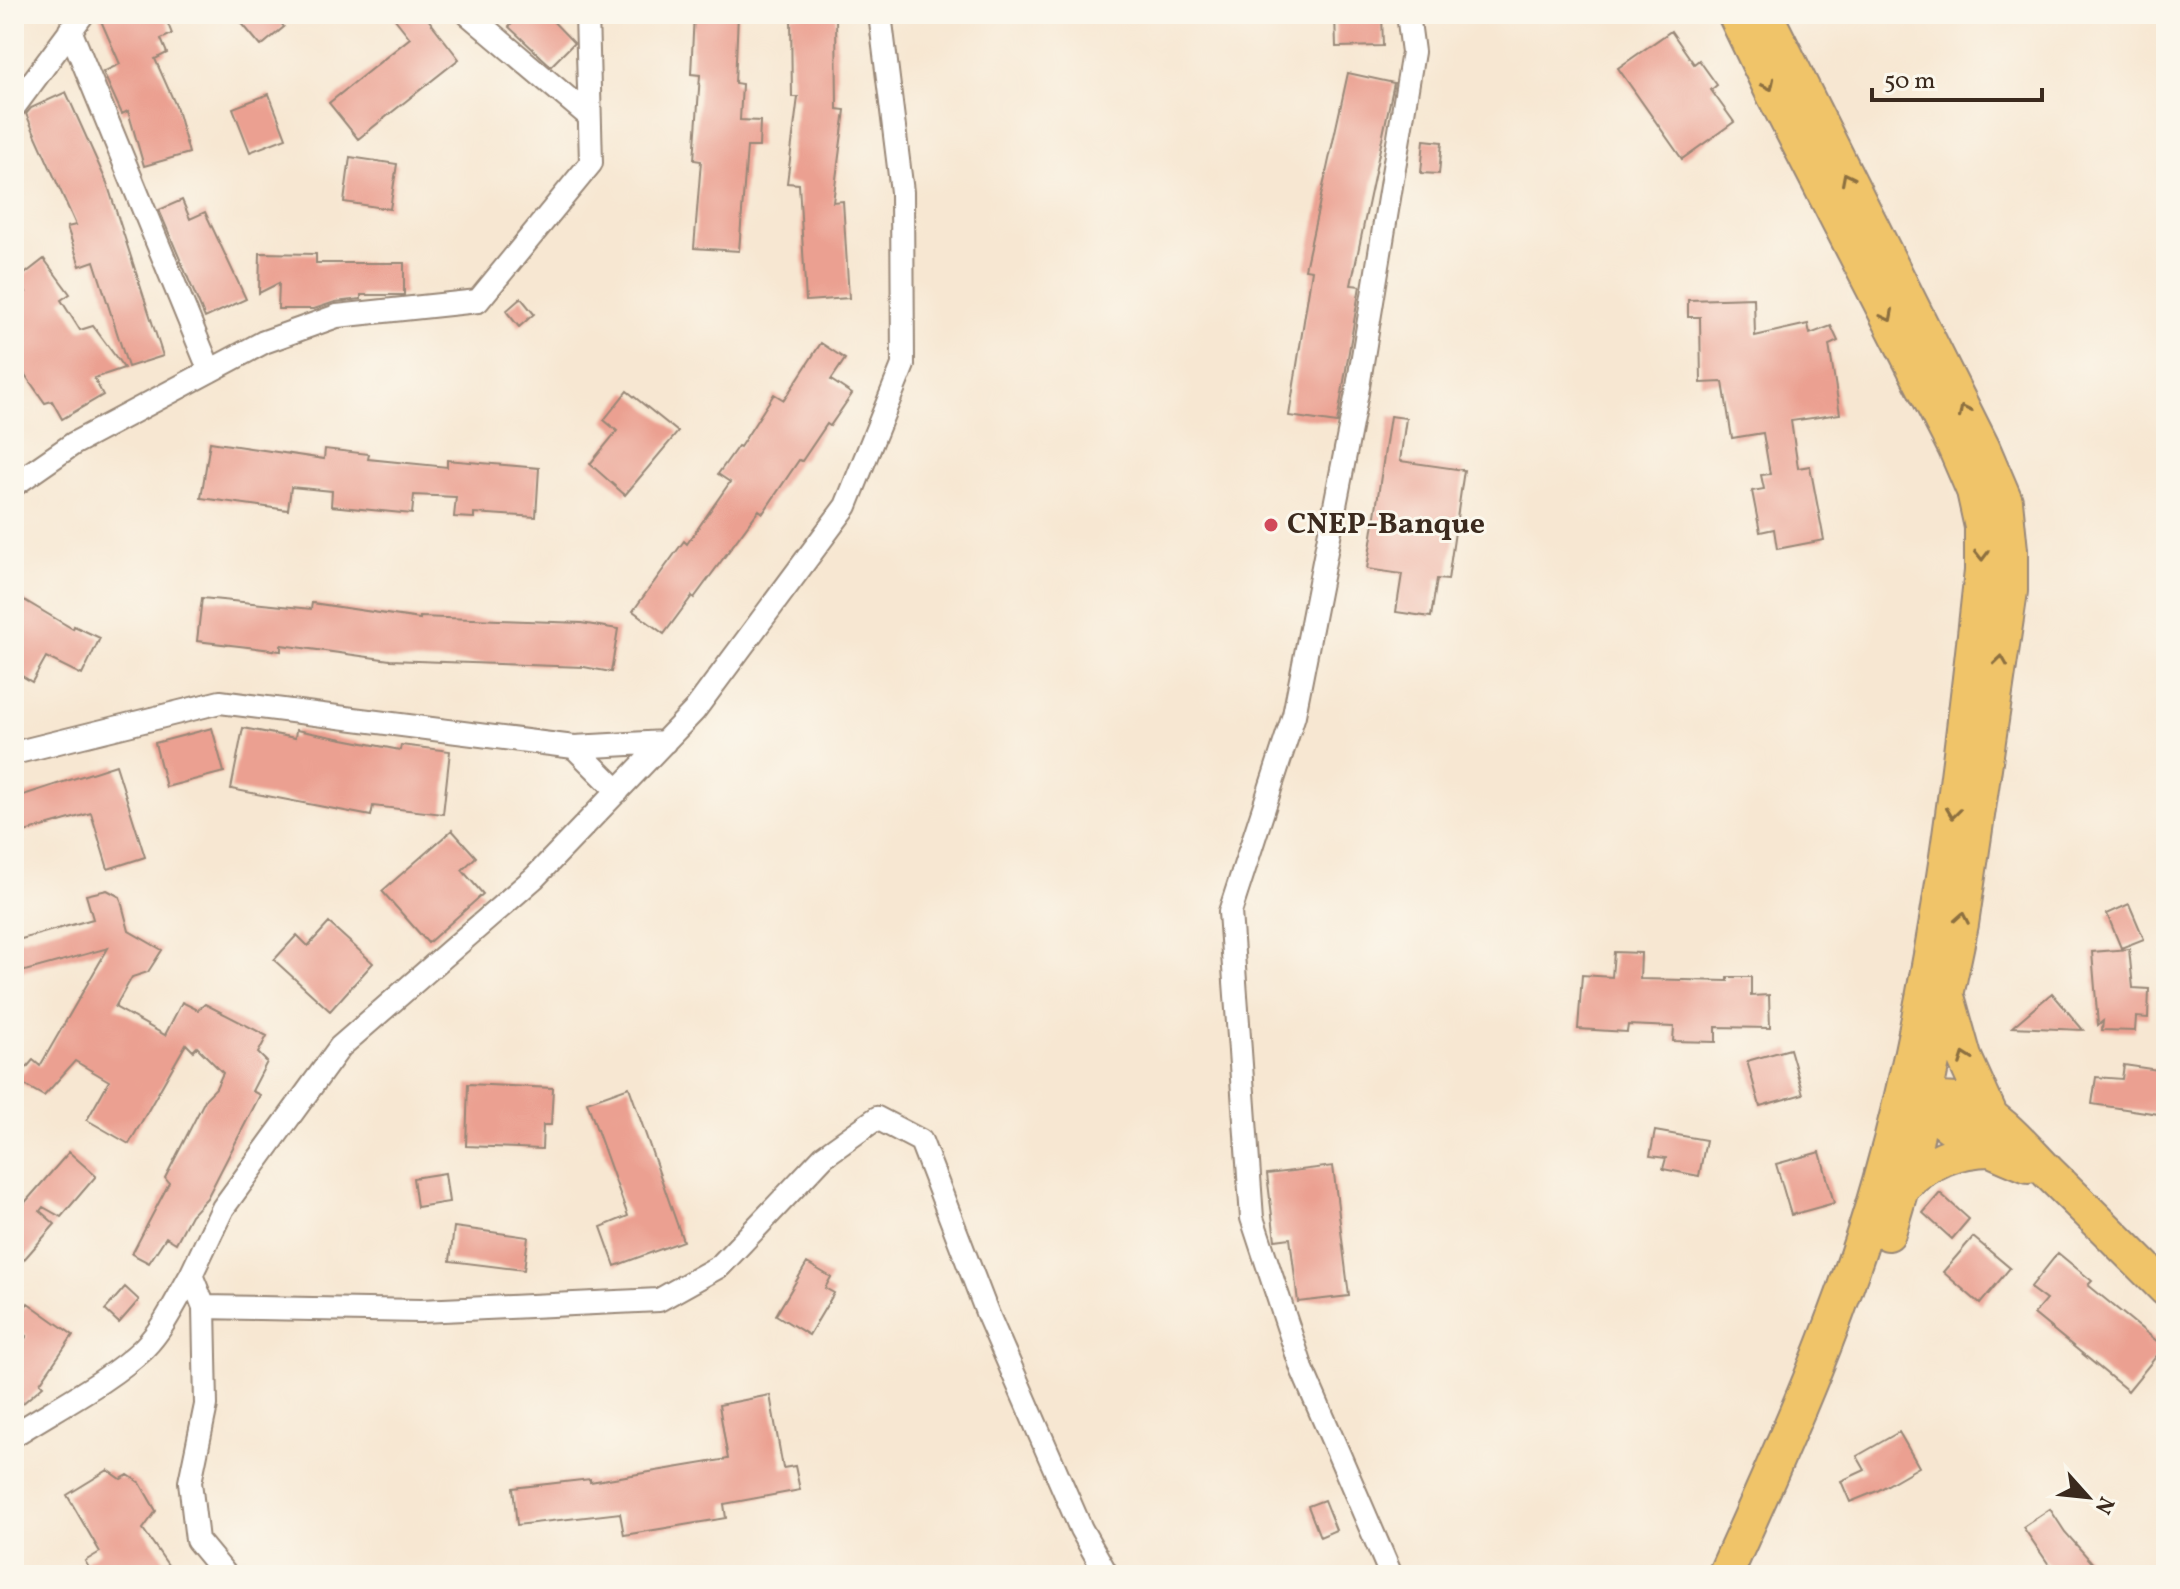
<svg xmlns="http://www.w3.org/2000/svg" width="2180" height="1589" font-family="Vollkorn,serif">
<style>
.building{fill:#eba091}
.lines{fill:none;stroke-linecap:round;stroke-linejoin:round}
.street-casing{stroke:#998878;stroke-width:26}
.primary-casing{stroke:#998878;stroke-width:38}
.street{stroke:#fff;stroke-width:22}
.primary{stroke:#f0c469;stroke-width:34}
.oneway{stroke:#8c6f40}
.poi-dot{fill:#d1495b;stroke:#fbf7ec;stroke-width:3}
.labels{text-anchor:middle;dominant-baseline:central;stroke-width:6;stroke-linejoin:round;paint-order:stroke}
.poi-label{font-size:30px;font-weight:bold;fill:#3b2a1e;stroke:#fbf7ec;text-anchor:start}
</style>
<rect width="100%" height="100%" fill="#fbf7ec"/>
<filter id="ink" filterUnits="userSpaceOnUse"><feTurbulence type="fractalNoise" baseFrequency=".0125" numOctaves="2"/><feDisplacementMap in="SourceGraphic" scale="16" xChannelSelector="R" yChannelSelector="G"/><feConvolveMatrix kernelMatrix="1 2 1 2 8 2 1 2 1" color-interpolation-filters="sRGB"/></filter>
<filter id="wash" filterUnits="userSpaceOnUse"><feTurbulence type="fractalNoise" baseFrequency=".006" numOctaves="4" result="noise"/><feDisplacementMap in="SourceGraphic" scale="32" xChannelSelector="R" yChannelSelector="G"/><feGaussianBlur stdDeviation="1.8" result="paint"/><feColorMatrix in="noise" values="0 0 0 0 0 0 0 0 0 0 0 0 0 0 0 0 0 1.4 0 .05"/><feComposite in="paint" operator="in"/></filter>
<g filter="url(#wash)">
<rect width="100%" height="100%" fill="#f7e7d2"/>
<g id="blocks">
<path class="building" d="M 98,14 L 164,14 L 172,34 L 161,39 L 167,53 L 155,59 L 176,106 L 189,153 L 144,166 L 128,111 L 122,114 L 103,72 L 120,64 Z
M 234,14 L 274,14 L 284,27 L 261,46 Z
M 391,14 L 424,14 L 459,59 L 358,139 L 329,103 L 410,38 Z
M 520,14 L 546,14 L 574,43 L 551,66 L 509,27 Z
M 694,14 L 738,14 L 735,83 L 742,84 L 740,120 L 760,121 L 759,147 L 747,147 L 739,251 L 694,248 L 701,161 L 694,160 L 700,75 L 691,74 Z
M 836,14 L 837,109 L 845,110 L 833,202 L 843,201 L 849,298 L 806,301 L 799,184 L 787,183 L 798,97 L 792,97 L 791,15 Z
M 1335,14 L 1382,14 L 1383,46 L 1336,47 Z
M 1671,31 L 1694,64 L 1699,60 L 1717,85 L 1711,90 L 1734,122 L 1682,159 L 1618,68 Z
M 1348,73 L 1394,83 L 1351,285 L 1360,286 L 1337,423 L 1289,416 L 1312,270 L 1305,269 Z
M 66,92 L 107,183 L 163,356 L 128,367 L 94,261 L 80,266 L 67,227 L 76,225 L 26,114 L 31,108 Z
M 269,94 L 286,138 L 250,152 L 233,108 Z
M 1424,140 L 1442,142 L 1439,174 L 1421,173 Z
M 350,157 L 397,164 L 390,209 L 344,202 Z
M 182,200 L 190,219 L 205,212 L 246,299 L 205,318 L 159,210 Z
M 260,253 L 316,254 L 316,263 L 404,263 L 404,295 L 361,295 L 361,299 L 335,302 L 314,309 L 278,309 L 279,283 L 259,293 Z
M 44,259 L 70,294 L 61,300 L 80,330 L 93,326 L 124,368 L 94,378 L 103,395 L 62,419 L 52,401 L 45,403 L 14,359 L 14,300 L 26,292 L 17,280 Z
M 521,298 L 534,314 L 519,327 L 506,311 Z
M 1754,298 L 1755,336 L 1808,324 L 1810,334 L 1831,326 L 1838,341 L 1829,345 L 1840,414 L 1791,421 L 1798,468 L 1810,466 L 1824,540 L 1777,549 L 1774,529 L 1760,532 L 1752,491 L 1764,489 L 1761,475 L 1770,474 L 1763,433 L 1732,438 L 1723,382 L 1701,383 L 1700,317 L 1688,317 L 1688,300 Z
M 821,343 L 845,359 L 831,380 L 852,394 L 830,426 L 827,424 L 802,461 L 799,460 L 763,513 L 759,510 L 694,598 L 692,596 L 664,634 L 633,611 L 684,541 L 687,544 L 730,482 L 718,474 L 738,446 L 740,447 L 774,394 L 784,400 Z
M 627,391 L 678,432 L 625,495 L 590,464 L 617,431 L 604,420 Z
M 1390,416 L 1406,418 L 1400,461 L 1464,470 L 1448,580 L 1437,579 L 1431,617 L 1396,612 L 1402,574 L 1367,569 Z
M 210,442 L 324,459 L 325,449 L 369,454 L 368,459 L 447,467 L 447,460 L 539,468 L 536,517 L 474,513 L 474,518 L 454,517 L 456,497 L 414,495 L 412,514 L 331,506 L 332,491 L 291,487 L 288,510 L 201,498 Z
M 14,594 L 73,629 L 74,626 L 100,638 L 82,675 L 46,657 L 32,682 L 14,671 Z
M 202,598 L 311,609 L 312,603 L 420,619 L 420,617 L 581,623 L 618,629 L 611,672 L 584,667 L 390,660 L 281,645 L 281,651 L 197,641 Z
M 212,728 L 224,772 L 166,787 L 155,743 Z
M 243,728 L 295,738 L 296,730 L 400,750 L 401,745 L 450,751 L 443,814 L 373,806 L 371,816 L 231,789 Z
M 116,765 L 145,857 L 108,869 L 91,813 L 14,835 L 14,798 Z
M 452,830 L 476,857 L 462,870 L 483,894 L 428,943 L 382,891 Z
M 107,890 L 120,897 L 129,931 L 162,950 L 148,972 L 132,977 L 115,1007 L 165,1035 L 182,1002 L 198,1010 L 205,1004 L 267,1036 L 258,1053 L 267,1062 L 252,1091 L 260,1095 L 207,1198 L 191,1215 L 176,1243 L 166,1237 L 149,1263 L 132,1254 L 169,1183 L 165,1178 L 206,1098 L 216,1088 L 223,1073 L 197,1047 L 193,1051 L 186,1044 L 129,1144 L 87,1120 L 109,1081 L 75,1061 L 44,1096 L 16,1080 L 33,1060 L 40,1066 L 108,948 L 14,974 L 14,941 L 93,919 L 86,895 Z
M 2129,904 L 2144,939 L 2121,948 L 2107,914 Z
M 329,923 L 373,963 L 330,1011 L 274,960 L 297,935 L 308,946 Z
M 2129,949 L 2133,988 L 2149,989 L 2148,1018 L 2136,1017 L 2135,1031 L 2102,1030 L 2103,1021 L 2098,1025 L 2092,952 Z
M 1614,952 L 1641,953 L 1640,979 L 1728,981 L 1728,977 L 1751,977 L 1751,996 L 1769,995 L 1770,1028 L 1716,1027 L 1716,1042 L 1673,1041 L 1674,1027 L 1628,1025 L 1627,1032 L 1578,1029 L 1582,975 L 1612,977 Z
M 2052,993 L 2083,1030 L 2012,1027 Z
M 1790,1049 L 1803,1094 L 1760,1106 L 1747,1061 Z
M 2124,1065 L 2165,1071 L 2159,1114 L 2092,1104 L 2096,1077 L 2122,1079 Z
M 468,1084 L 553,1088 L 551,1125 L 543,1125 L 542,1149 L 466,1146 Z
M 629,1087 L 683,1241 L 615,1266 L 601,1227 L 628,1216 L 587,1102 Z
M 1655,1131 L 1706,1140 L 1699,1176 L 1663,1169 L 1666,1158 L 1650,1156 Z
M 69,1152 L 96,1176 L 61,1217 L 43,1207 L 40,1211 L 55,1224 L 14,1271 L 14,1215 Z
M 1820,1152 L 1834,1203 L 1791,1215 L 1776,1164 Z
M 1333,1166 L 1349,1296 L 1298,1302 L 1290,1238 L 1275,1240 L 1267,1174 Z
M 445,1173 L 449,1202 L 417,1207 L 413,1178 Z
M 1940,1193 L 1969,1219 L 1952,1239 L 1923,1213 Z
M 454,1227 L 528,1237 L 524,1270 L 450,1261 Z
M 1973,1237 L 2010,1268 L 1980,1304 L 1943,1272 Z
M 2058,1253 L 2092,1281 L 2088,1285 L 2164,1347 L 2128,1391 L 2034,1314 L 2046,1300 L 2030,1288 Z
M 807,1263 L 831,1277 L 825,1288 L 834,1293 L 809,1335 L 776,1315 Z
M 125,1287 L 139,1300 L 119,1323 L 105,1310 Z
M 28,1303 L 73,1335 L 40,1383 L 43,1386 L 14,1411 L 14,1353 L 27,1336 L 14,1326 L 14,1323 Z
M 770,1395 L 783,1468 L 795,1466 L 800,1490 L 724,1504 L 726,1518 L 624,1535 L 620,1513 L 517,1525 L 513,1488 L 590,1479 L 590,1482 L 728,1459 L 719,1405 Z
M 1899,1432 L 1919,1467 L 1877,1491 L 1850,1502 L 1841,1481 L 1865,1470 L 1857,1456 Z
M 108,1470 L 121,1479 L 128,1475 L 140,1483 L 156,1511 L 143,1529 L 175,1575 L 93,1575 L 85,1561 L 100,1552 L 67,1495 Z
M 1324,1500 L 1336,1530 L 1320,1537 L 1308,1506 Z
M 2050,1509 L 2065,1532 L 2103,1575 L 2056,1575 L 2023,1527 Z"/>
</g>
</g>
<g filter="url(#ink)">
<use href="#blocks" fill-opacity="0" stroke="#998878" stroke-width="2"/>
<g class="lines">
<defs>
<path id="street" d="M 468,14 L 589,116
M 70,30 L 210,371
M 14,107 L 83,14
M 14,485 L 73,444 L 264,342 L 337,316 L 478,301 L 591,163 L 587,14
M 14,753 L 220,702 L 574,747
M 618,791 L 574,747 L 665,742
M 204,1307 L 421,1311 L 659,1300 L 720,1266 L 824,1156 L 877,1118 L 921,1141 L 988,1315 L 1081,1529 L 1107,1575
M 14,1435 C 54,1409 110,1381 144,1348 C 164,1328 177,1299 191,1275
M 226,1575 L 197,1540 L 190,1482 L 206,1405 L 204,1307 L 191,1275 L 223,1208 L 340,1047 L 534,878 L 694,711 L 846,506 L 903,365 L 902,192 L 880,14
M 1391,1575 L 1302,1369 L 1252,1218 L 1230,912 L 1294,715 L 1357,393 L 1413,52 L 1408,14"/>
<path id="primary" d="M 1765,14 L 1982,447 L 2005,501 L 2010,550 L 2010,591 L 1961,924 L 1916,1138 L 1888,1233
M 1948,1000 L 1964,1057 L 1992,1119
M 1918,1091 C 1938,1129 1991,1150 2028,1165
M 1908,1115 C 1925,1100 1949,1096 1970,1105 C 2001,1118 2026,1150 2049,1173 C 2088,1211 2127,1250 2166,1289
M 1904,1185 C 1930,1161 1956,1149 1992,1149
M 1725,1575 C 1783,1447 1842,1316 1880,1181 C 1936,983 1960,775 1982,571 L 1982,527 L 1974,491 L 1955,447 L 1771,89 L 1735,14"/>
</defs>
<use href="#street" class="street-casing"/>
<use href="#primary" class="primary-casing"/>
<use href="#street" class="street"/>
<use href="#primary" class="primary"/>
</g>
<defs><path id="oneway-chevron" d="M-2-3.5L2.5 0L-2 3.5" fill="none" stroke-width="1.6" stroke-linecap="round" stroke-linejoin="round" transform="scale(2)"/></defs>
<g class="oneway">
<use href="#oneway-chevron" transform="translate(1769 85) rotate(64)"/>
<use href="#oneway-chevron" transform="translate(1847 178) rotate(-117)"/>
<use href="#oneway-chevron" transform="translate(1888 316) rotate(63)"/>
<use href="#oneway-chevron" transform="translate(1964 411) rotate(-117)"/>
<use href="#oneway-chevron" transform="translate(1982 555) rotate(89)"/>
<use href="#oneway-chevron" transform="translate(2001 661) rotate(-82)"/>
<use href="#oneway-chevron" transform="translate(1953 813) rotate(97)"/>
<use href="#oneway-chevron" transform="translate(1962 918) rotate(-80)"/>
<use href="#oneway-chevron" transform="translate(1965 1058) rotate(-110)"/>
</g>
</g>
<circle class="poi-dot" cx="1271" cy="525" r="8"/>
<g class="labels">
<g class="poi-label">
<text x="1287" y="525">CNEP-Banque</text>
</g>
</g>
<rect width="2180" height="1589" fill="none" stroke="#fbf7ec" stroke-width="48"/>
<g transform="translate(2088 1497) rotate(117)" stroke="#fbf7ec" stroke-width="6" paint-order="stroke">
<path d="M0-6L14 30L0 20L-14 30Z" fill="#3b2a1e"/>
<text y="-12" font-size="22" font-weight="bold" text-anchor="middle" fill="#3b2a1e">N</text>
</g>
<path d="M1872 88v12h170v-12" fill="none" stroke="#3b2a1e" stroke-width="4"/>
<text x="1884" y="88" font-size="24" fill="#3b2a1e" stroke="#fbf7ec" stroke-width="6" paint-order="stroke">50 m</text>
</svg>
